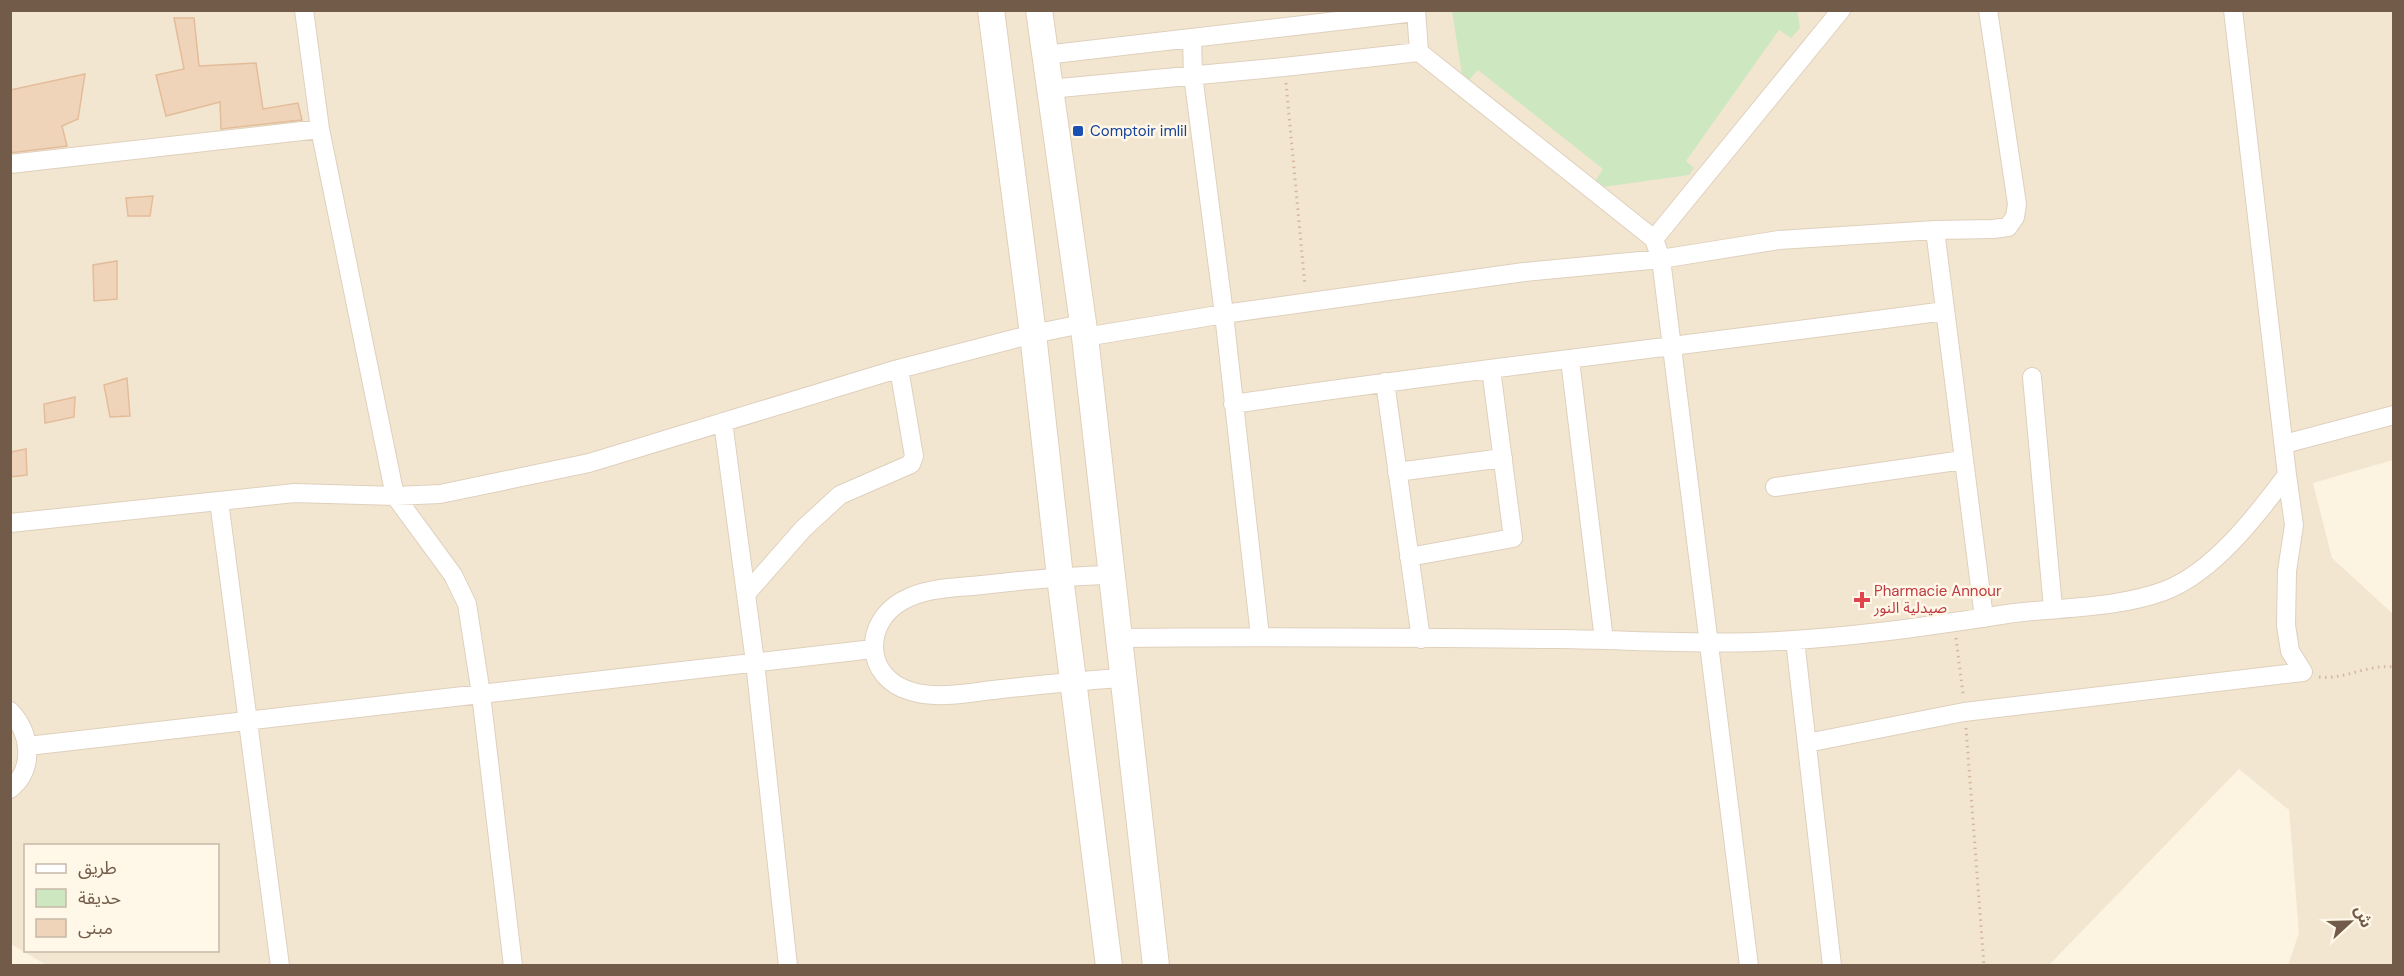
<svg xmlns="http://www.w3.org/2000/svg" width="2404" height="976" font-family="'DM Sans','Noto Sans Arabic',sans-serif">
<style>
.residential{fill:#f3e6d0;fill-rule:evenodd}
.green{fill:#cde8c0}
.building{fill:#f0d4b9;stroke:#e3bc9a;stroke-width:1.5}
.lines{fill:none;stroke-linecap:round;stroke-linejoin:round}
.minor-casing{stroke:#dfd0bd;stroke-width:20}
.secondary-casing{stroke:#e1cfb8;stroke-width:28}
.path{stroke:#d5b79d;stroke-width:3;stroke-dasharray:1.5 4.5;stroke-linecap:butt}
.minor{stroke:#fff;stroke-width:18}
.secondary{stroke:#fff;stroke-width:26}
.transit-dot{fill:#1a4fb4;stroke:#fff7e7;stroke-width:2}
.health-dot{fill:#e0444e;stroke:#fff7e7;stroke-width:2}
.labels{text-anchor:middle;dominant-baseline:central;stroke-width:5;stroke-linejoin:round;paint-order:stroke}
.transit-label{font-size:15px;fill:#164399;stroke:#fff7e7;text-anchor:start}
.health-label{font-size:15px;fill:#be3a42;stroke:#fff7e7;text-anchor:start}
</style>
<rect width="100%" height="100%" fill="#fcf3e1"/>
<path class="residential" d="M 11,11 L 2393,11 L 2393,460 L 2313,483 L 2332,558 L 2393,614 L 2393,965 L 2288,965 L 2299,933 L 2289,810 L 2239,769 L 2049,965 L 48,966 L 11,944 ZM 26,846 L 218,846 L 218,950 L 26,950 Z"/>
<path class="green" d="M 1797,10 L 1800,28 L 1791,38 L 1779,30 L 1686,161 L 1694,168 L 1689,175 L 1603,187 L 1595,181 L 1603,169 L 1478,70 L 1468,81 L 1462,75 L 1452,11 Z"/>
<path class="building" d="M 174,18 L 194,18 L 199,66 L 256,63 L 263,109 L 298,103 L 302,120 L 221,129 L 220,102 L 166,116 L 156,75 L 184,69 Z
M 85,74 L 78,119 L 62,126 L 67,146 L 10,153 L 10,90 Z
M 153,196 L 150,216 L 128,216 L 126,198 Z
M 117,261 L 117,299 L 94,301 L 93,265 Z
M 127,378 L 130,416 L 110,417 L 104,385 Z
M 75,397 L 74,417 L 45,423 L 44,404 Z
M 26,449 L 27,475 L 10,477 L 10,452 Z"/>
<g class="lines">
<defs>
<path id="minor" d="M 304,10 L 320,129 L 395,496 L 453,575 L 467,604 L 481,694 L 513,966
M 1416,10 L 1419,52 L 1654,239 L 1661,259 L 1749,966
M 1192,39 L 1193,75 L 1224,314 L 1260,636
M 1045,55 L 1415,12
M 1049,89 L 1284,67 L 1419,52
M 10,164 L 320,129
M 1935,230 L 1984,618
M 1654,239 L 1841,10
M 1085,337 L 1224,314 L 1524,272 L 1661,259 L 1779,240 L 1935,230 L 1993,229 L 2008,227 L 2015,217 L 2017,204 L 1988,10
M 1570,360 L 1604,640
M 2032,377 L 2053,608
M 1385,382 L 1421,639
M 1233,404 C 1470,369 1708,343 1945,311
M 723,422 L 755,662 L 788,966
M 2284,444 L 2394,415
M 1397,472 L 1503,458
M 1775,487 L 1963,460
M 219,501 L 280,966
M 10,523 L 295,493 L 395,496 L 440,494 L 589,463 L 891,371 L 1033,334 L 1082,324
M 1409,557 L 1513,538 L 1491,369
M 1110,575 C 1067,576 1025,580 982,585 C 955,588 927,587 902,601 C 863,623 864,677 910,691 C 938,700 972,692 1001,689 C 1042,685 1082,680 1124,678
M 746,594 L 803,529 L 840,495 L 911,464 L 914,456 L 899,369
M 1119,638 C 1267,636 1414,638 1561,639 C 1626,640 1692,644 1757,642 C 1840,639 1924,627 2007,614 C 2058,607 2115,609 2164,591 C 2213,573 2257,515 2287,475 L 2233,10
M 1795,640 L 1832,966
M 10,711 C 31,733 35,769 10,789
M 1807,743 L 1964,712 L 2303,672 L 2290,651 L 2286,625 L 2287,571 L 2294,525 L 2287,475
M 28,746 L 873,649"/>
<path id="secondary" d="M 991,10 L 1033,334 L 1060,577 L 1109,966
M 1039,10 L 1085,337 L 1156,966"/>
</defs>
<use href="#minor" class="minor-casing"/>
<use href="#secondary" class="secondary-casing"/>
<path class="path" d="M 1286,83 L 1305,286
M 1956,638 L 1963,694
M 2319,677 C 2345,680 2367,664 2394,667
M 1966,728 L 1984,966"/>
<use href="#minor" class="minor"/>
<use href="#secondary" class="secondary"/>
</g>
<rect class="transit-dot" x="1072" y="125" width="12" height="12" rx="3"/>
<path class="health-dot" d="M1859 591h6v6h6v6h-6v6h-6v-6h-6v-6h6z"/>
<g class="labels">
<g class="transit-label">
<text x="1090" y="131">Comptoir imlil</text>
</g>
<g class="health-label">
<text x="1874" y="591">Pharmacie Annour<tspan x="1874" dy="17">صيدلية النور</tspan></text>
</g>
</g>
<rect width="2404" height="976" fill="none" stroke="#725b49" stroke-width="24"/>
<rect x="24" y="844" width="195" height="108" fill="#fff7e7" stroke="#c7b9a8" stroke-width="1.5"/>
<rect x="36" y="864" width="30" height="9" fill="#ffffff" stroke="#c7b9a8" stroke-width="1.5"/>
<text x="78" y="874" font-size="18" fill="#725b49">طريق</text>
<rect x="36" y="889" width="30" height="18" fill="#cde8c0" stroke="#c7b9a8" stroke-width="1.5"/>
<text x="78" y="904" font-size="18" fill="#725b49">حديقة</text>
<rect x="36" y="919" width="30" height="18" fill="#f0d4b9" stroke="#c7b9a8" stroke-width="1.5"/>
<text x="78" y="934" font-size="18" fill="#725b49">مبنى</text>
<g transform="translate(2350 922) rotate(68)" stroke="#fff7e7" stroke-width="4.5" paint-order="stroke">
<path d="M0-4.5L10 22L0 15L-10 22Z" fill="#725b49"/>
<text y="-9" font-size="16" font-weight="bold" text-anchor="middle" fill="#725b49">ش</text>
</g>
</svg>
